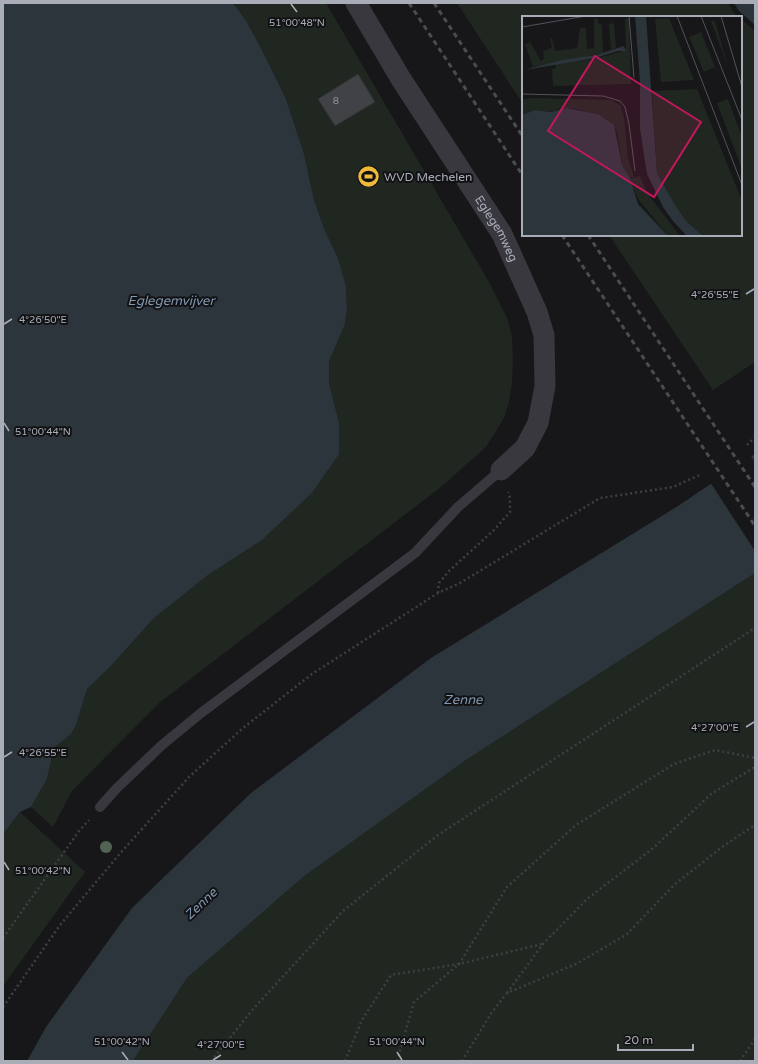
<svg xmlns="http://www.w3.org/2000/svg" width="758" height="1064" font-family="'Varela Round',sans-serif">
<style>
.green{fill:#1f2720}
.water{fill:#2d353c}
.pier{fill:#171719}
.building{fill:#414246;stroke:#313135}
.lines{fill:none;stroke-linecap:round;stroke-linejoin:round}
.path{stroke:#3e3f44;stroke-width:2.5;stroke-dasharray:2 3;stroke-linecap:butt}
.service{stroke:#38383e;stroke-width:10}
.minor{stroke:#38383e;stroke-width:21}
.rail{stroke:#4b4c52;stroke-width:3;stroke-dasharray:5 4;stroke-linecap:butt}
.tree{fill:#516454}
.ticks{fill:none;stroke:#a9adb8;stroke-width:1.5}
.labels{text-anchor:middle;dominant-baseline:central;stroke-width:4;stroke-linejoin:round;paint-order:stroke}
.number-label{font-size:10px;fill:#8f929c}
.poi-label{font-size:12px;fill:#a9adb8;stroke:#121214;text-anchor:start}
.street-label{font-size:12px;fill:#a9adb8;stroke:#121214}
.water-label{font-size:13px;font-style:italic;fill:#8199b2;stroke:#121214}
.inset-road{fill:none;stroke:#515359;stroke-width:1}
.view{fill:#c2185b;fill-opacity:0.15;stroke:#c2185b;stroke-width:2}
.inset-edge{fill:none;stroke:#a9adb8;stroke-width:2}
.ticks-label{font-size:10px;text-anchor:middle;fill:#a9adb8;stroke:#121214;stroke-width:4;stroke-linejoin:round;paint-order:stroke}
</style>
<rect width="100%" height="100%" fill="#171719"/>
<path class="green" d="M 233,3 L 326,3 L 489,282 L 507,318 L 512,336 L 513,359 L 512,383 L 509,402 L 504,418 L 486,447 L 441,487 L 159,703 L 72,791 L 53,827 L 31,807 L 47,779 L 54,748 L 71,734 L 76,725 L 87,689 L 110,667 L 154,618 L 208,575 L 262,540 L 311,494 L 339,423 L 329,383 L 329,361 L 345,323 L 347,308 L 346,286 L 338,258 L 325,231 L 314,200 L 304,154 L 286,99 L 263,52 L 247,22 Z
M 457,3 L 728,3 L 734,13 L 738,17 L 523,17 L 523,104 Z
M 741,19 L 755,31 L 755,362 L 713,390 L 609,235 L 741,235 Z
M 755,573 L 755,1061 L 133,1061 L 187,978 L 303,877 L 466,760 Z
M 20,812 L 85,872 L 3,986 L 3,834 Z"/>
<path class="water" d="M 3,3 L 233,3 L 247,22 L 263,52 L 286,99 L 304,154 L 314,200 L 325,231 L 338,258 L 346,286 L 347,308 L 345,324 L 329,361 L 329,383 L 339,423 L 339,454 L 311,494 L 262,540 L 208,575 L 154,618 L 110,667 L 87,689 L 76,725 L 71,734 L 54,748 L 47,779 L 31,807 L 20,812 L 3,834 Z
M 734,3 L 755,3 L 755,25 L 739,11 Z
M 755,454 L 755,573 L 466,760 L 303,877 L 187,978 L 133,1061 L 27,1061 L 46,1027 L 132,908 L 251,793 L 431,658 L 678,506 Z"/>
<path class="pier" d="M 750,455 L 755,462 L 755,551 L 710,482 Z"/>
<path class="building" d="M 358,74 L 375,102 L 335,126 L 318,99 Z"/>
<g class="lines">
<path class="path" d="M 747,445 L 755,437
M 438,593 L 439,583 L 449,571 L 494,530 L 510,512 L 510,498 L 508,492
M 3,938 L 79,831 L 89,820
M 507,993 L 543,944 L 587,899 L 652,849 L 711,794 L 755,767
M 3,1007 L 60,925 L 123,850 L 189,777 L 243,728 L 312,674 L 438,593 L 460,583 L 600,498 L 673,487 L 702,474
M 211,1061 L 254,1008 L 343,911 L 438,835 L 755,628
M 345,1061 L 362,1020 L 391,975 L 459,964 L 542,944
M 397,1061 L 414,1002 L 459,964 L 507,887 L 576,825 L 674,764 L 715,750 L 755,758
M 462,1061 L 492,1012 L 507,993 L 576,964 L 626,935 L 674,885 L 722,847 L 755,825
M 740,1061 L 755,1039"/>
<path class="service" d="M 100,807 L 117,788 L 162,745 L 201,713 L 415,553 L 458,507 L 501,470"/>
<path class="minor" id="s1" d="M 356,3 L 401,79 L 502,234 L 537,312 L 544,335 L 545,386 L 538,423 L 525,448 L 501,470"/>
<path class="rail" d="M 409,3 L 523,176
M 434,3 L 523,137
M 562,235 L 755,526
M 588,235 L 755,487"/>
</g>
<circle class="tree" cx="106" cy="847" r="6"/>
<path class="ticks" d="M 291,4 L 297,12M 746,294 L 754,289M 4,324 L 12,319M 4,423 L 9,431M 746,727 L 754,722M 4,757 L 12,752M 4,862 L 9,870M 122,1052 L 128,1060M 397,1052 L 402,1060M 213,1060 L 221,1055"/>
<defs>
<symbol id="stadium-disc" viewBox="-11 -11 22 22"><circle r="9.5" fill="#eeba39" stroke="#121214"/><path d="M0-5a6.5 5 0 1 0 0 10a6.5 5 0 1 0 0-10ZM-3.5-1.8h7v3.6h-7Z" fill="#111"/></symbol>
</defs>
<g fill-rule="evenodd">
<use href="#stadium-disc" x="356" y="164" width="25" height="25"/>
</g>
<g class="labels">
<g class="number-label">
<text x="336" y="101">8</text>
</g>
<g class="poi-label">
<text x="384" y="177">WVD Mechelen</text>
</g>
<g class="street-label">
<text stroke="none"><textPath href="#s1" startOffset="266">Eglegemweg</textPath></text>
</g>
<g class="water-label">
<text x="171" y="301">Eglegemvijver</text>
<text x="463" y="700">Zenne</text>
<text transform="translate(201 904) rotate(-44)">Zenne</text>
</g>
</g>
<g transform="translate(522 16)">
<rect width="220" height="220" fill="#171719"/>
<path d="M 72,2 L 76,3 L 76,7 L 80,9 L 81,37 L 3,54 L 11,51 L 3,28 L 8,26 L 19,45 L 22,43 L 21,35 L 30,32 L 28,22 L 30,22 L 33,35 L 55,32 L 58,12 L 64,12 L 65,33 L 72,32 ZM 107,2 L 109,68 L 31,70 L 30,53 L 34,52 L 33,48 L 73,43 L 104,34 L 103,3 ZM 147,2 L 172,64 L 139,66 L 133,3 ZM 189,5 L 193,5 L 206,51 ZM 92,7 L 94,32 L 89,34 L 87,8 ZM 179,16 L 193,51 L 182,56 L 167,21 ZM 175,73 L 220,185 L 220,220 L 181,220 L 165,206 L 153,189 L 135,157 L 130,75 ZM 13,82 L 89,84 L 98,89 L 102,101 L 106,142 L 112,161 L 108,162 L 100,149 L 95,115 L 89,107 L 76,98 L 54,93 L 39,92 L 29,96 L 13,94 L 0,99 L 0,83 ZM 206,83 L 220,121 L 220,153 L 195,87 ZM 118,160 L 125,177 L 158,220 L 146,220 L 116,183 L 108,163 Z" fill="#1f2720"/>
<path d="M 113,0 L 124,0 L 135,157 L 153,189 L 165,206 L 181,220 L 165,220 L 151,205 L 141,191 L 125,158 L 118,113 L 118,66 ZM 102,30 L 104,35 L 96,35 L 73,42 L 3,54 L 40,44 L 74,39 ZM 44,92 L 76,98 L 92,109 L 100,149 L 108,162 L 116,188 L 146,220 L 0,220 L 0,99 L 13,94 L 29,96 Z" fill="#2d353c"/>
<path class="inset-road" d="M 107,0 L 112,62M 155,0 L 220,169M 179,0 L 220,104M 199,0 L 220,71M 0,11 L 64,0M 0,78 L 81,80 L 98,85 L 103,91 L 107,108 L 113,155"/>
<path class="view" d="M 73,40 L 179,106 L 132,181 L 26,115 Z"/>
<rect width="220" height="220" class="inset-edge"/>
</g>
<g class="ticks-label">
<text x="297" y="26">51°00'48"N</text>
<text x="715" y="298">4°26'55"E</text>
<text x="43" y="323">4°26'50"E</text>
<text x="43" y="435">51°00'44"N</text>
<text x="715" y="731">4°27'00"E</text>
<text x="43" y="756">4°26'55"E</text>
<text x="43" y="874">51°00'42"N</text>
<text x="122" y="1045">51°00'42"N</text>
<text x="397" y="1045">51°00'44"N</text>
<text x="221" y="1048">4°27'00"E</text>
</g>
<rect width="758" height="1064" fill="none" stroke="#a9adb8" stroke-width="8"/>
<path d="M618 1044v6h75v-6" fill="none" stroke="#a9adb8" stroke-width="2"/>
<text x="624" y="1044" font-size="12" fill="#a9adb8" stroke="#121214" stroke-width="3" paint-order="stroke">20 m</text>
</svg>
